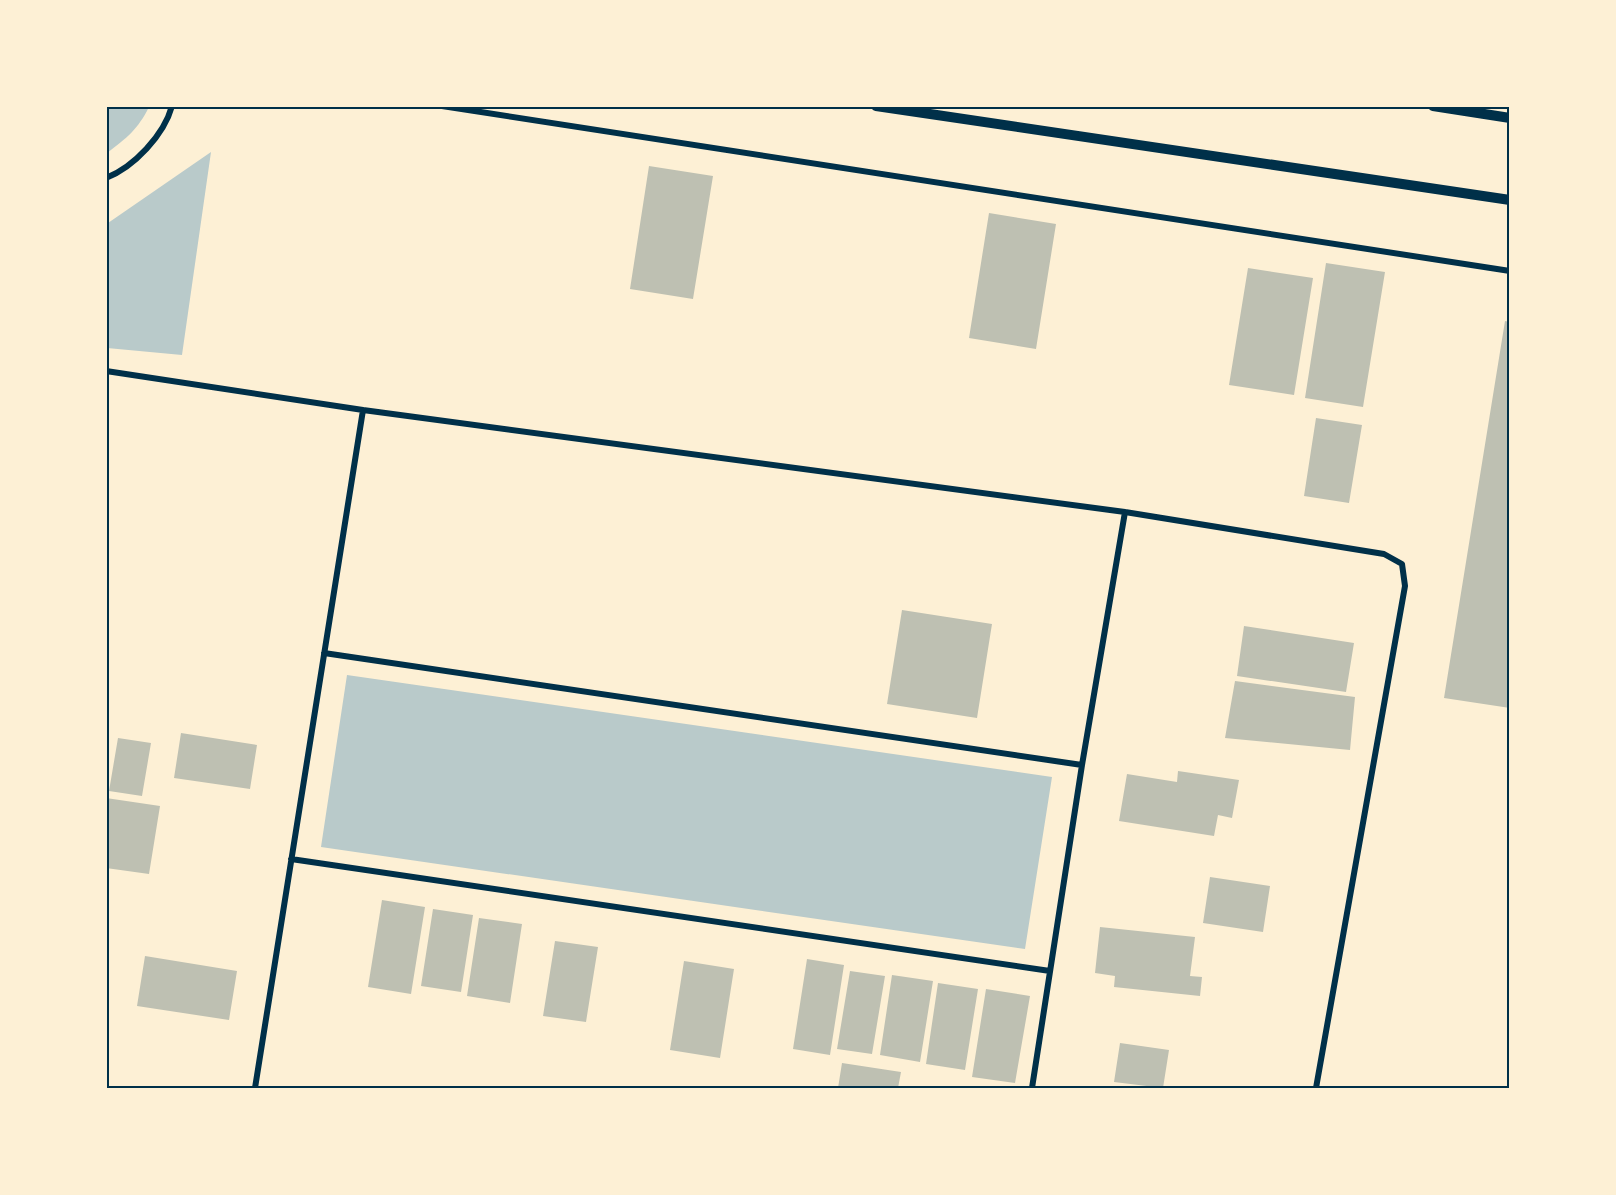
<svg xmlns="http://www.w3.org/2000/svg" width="1616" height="1195" font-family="Manrope,sans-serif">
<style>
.green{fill:#b9caca}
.building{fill:#bec0b2}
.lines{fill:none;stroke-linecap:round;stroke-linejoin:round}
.minor{stroke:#003049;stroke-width:6}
.tertiary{stroke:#003049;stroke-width:10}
.neatline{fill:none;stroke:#003049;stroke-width:2}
</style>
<rect width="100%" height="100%" fill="#fdf0d5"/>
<path class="green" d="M 107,106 L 149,107 C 138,129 127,138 107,153 Z
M 211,152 L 182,355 L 107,348 L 106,232 L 108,223 Z
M 347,675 L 1052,777 L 1025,949 L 321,847 Z"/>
<path class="building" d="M 649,166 L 713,176 L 693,299 L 630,289 Z
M 989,213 L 1056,224 L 1036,349 L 969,338 Z
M 1326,263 L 1385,272 L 1363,407 L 1305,398 Z
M 1248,268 L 1313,278 L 1294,395 L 1229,385 Z
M 1505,321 L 1510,322 L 1510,708 L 1444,698 Z
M 1316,418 L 1362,425 L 1349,503 L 1304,496 Z
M 902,610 L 992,624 L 977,718 L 887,704 Z
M 1244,626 L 1354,643 L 1346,692 L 1237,676 Z
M 1235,681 L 1355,697 L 1350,750 L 1225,738 Z
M 181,733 L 257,745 L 250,789 L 174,778 Z
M 118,738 L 151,743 L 142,796 L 109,791 Z
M 1178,771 L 1239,780 L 1232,818 L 1218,815 L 1214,836 L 1119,821 L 1127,774 L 1177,782 Z
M 106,798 L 160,806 L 149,874 L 106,868 Z
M 1210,877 L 1270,886 L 1263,932 L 1203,923 Z
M 382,900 L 425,907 L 411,994 L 368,987 Z
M 433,909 L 473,915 L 461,992 L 421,986 Z
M 479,918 L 522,924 L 510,1003 L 467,996 Z
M 1100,927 L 1195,937 L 1190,976 L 1202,977 L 1200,996 L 1114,987 L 1115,976 L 1095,973 Z
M 555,941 L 598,947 L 586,1022 L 543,1016 Z
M 145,956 L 237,971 L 229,1020 L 137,1006 Z
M 807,959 L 844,965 L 830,1055 L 793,1049 Z
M 684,961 L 734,969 L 720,1058 L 670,1050 Z
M 850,971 L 885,976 L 872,1054 L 837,1049 Z
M 892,975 L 933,981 L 920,1062 L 880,1055 Z
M 938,983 L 978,989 L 965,1070 L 926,1064 Z
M 986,989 L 1030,996 L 1015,1083 L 972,1077 Z
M 1120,1043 L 1169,1050 L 1163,1088 L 1114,1082 Z
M 842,1063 L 901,1072 L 898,1088 L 838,1088 Z"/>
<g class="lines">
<path class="minor" d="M 442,106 L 1510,271
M 106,178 C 134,167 164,135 172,106
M 106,371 L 363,410 L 1125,512 L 1384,554 L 1402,564 L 1405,586 L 1316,1088
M 324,653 L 1082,765
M 291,859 L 1050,971
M 255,1088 L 363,410
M 1032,1088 L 1082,765 L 1125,512"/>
<path class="tertiary" d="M 876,106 L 1510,200
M 1433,106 L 1510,118"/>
</g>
<rect width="1616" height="1195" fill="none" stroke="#fdf0d5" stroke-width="216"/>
<rect x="108" y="108" width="1400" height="979" class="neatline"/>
</svg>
